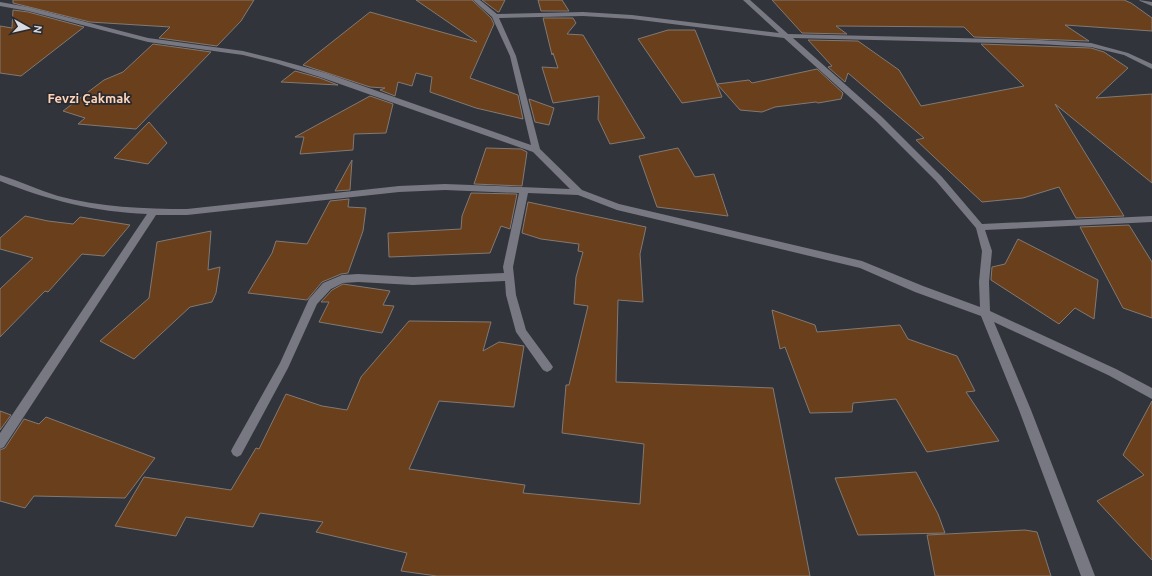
<svg xmlns="http://www.w3.org/2000/svg" width="1152" height="576" font-family="Ubuntu,sans-serif">
<style>
.building{fill:#6a3f1c;stroke:#817973}
.lines{fill:none;stroke-linecap:round;stroke-linejoin:round}
.minor{fill:#777881;fill-rule:evenodd}
.labels{text-anchor:middle;dominant-baseline:central;stroke-width:3.5;stroke-linejoin:round;paint-order:stroke}
.far-district-label{font-size:13px;font-weight:bold;fill:#fed4b8;stroke:#282a31}
</style>
<rect width="100%" height="100%" fill="#32343b"/>
<path class="building" d="M 13,0 L 254,0 L 241,21 L 217,46 L 159,38 L 170,27 L 90,22 L 13,3 Z
M 416,0 L 472,0 L 491,18 L 494,24 L 470,78 L 518,95 L 523,119 L 476,108 L 430,92 L 432,77 L 416,73 L 412,86 L 398,82 L 395,96 L 380,90 L 385,88 L 370,87 L 303,65 L 370,12 L 477,42 Z
M 482,0 L 505,0 L 499,12 L 498,12 Z
M 538,0 L 562,0 L 569,11 L 541,11 Z
M 772,0 L 1124,0 L 1131,3 L 1152,18 L 1152,31 L 1065,25 L 1089,41 L 974,37 L 964,27 L 836,26 L 847,34 L 802,33 Z
M 13,10 L 28,12 L 84,27 L 21,76 L 0,73 L 0,26 L 12,28 Z
M 543,18 L 573,18 L 576,23 L 567,34 L 583,35 L 645,138 L 610,144 L 598,119 L 599,96 L 553,103 L 542,67 L 558,68 L 553,53 L 552,55 Z
M 668,30 L 695,30 L 722,97 L 682,103 L 638,39 Z
M 808,40 L 858,41 L 899,70 L 921,106 L 1024,86 L 981,44 L 1091,48 L 1104,52 L 1128,68 L 1096,98 L 1152,94 L 1152,183 L 1055,104 L 1124,216 L 1076,218 L 1059,187 L 1023,198 L 982,202 L 916,140 L 924,138 L 848,73 L 845,82 L 828,67 L 832,66 Z
M 153,44 L 211,52 L 136,129 L 78,124 L 85,118 L 63,111 L 104,80 L 123,72 Z
M 817,69 L 843,93 L 841,99 L 818,103 L 816,102 L 775,107 L 762,112 L 740,110 L 717,84 L 749,80 L 752,83 Z
M 295,71 L 320,78 L 338,85 L 281,82 Z
M 370,96 L 393,104 L 386,133 L 354,134 L 353,150 L 300,154 L 304,137 L 295,137 Z
M 529,99 L 554,108 L 549,125 L 535,122 Z
M 149,122 L 167,143 L 148,164 L 114,158 Z
M 486,148 L 521,149 L 527,152 L 522,186 L 474,184 Z
M 678,148 L 695,177 L 714,174 L 728,216 L 657,207 L 639,156 Z
M 352,160 L 350,190 L 335,191 Z
M 471,193 L 517,194 L 510,229 L 501,226 L 490,253 L 389,257 L 388,233 L 461,229 L 462,216 Z
M 349,199 L 348,207 L 366,208 L 363,231 L 348,273 L 341,274 L 322,282 L 307,300 L 248,293 L 272,253 L 276,241 L 307,244 L 330,201 Z
M 528,202 L 646,227 L 640,254 L 643,302 L 618,300 L 616,382 L 773,388 L 810,576 L 437,576 L 401,571 L 407,553 L 316,532 L 323,522 L 260,513 L 253,527 L 186,517 L 176,536 L 115,526 L 144,477 L 231,490 L 256,448 L 259,449 L 286,394 L 322,406 L 347,410 L 361,377 L 409,321 L 491,322 L 483,351 L 499,342 L 524,346 L 514,407 L 439,401 L 409,469 L 525,485 L 523,493 L 640,504 L 644,444 L 562,433 L 566,385 L 569,385 L 588,306 L 574,304 L 576,277 L 583,252 L 578,251 L 579,244 L 541,239 L 522,233 Z
M 25,216 L 48,221 L 73,224 L 80,217 L 130,225 L 104,256 L 82,254 L 48,292 L 45,291 L 0,337 L 0,289 L 33,258 L 0,249 L 0,238 Z
M 1129,225 L 1152,262 L 1152,318 L 1123,308 L 1080,227 Z
M 211,231 L 208,270 L 220,267 L 216,293 L 212,302 L 190,307 L 134,359 L 100,341 L 149,298 L 157,242 Z
M 1018,239 L 1098,280 L 1094,319 L 1075,308 L 1059,324 L 991,280 L 992,267 L 1005,264 Z
M 343,284 L 390,291 L 383,305 L 394,306 L 382,333 L 319,322 L 329,302 L 321,302 L 332,290 Z
M 772,310 L 815,325 L 817,332 L 900,325 L 908,339 L 957,356 L 975,391 L 966,392 L 999,441 L 927,452 L 896,399 L 853,403 L 852,412 L 810,413 L 785,347 L 780,349 Z
M 1152,401 L 1152,560 L 1097,501 L 1144,475 L 1123,455 Z
M 0,411 L 11,415 L 0,430 Z
M 46,417 L 155,458 L 125,498 L 34,496 L 25,508 L 0,501 L 0,450 L 5,448 L 24,419 L 39,424 Z
M 916,472 L 938,514 L 945,533 L 858,535 L 835,478 Z
M 1025,530 L 1037,532 L 1051,576 L 935,576 L 927,535 Z"/>
<g class="lines">
<path class="minor" d="M 473,0 L 480,0 L 497,14 L 583,12 L 632,15 L 779,33 L 743,0 L 750,0 L 788,34 L 1039,40 L 1091,43 L 1128,53 L 1152,64 L 1152,69 L 1124,55 L 1091,47 L 1039,44 L 793,38 L 882,117 L 942,177 L 982,224 L 1152,216 L 1152,222 L 985,230 L 992,251 L 989,282 L 990,311 L 1116,369 L 1152,388 L 1152,399 L 1108,375 L 994,322 L 1031,410 L 1095,576 L 1081,576 L 1019,410 L 981,316 L 915,292 L 860,268 L 617,210 L 578,195 L 528,193 L 513,267 L 516,295 L 526,330 L 551,364 L 553,367 L 551,370 L 547,372 L 543,370 L 516,332 L 506,295 L 505,281 L 413,285 L 358,282 L 343,283 L 331,289 L 317,304 L 288,368 L 241,455 L 237,457 L 233,455 L 231,451 L 233,447 L 280,363 L 309,299 L 323,283 L 342,275 L 358,274 L 413,277 L 504,273 L 503,267 L 519,193 L 445,190 L 399,192 L 187,215 L 156,215 L 4,447 L 0,449 L 0,433 L 147,214 C 95,212 48,200 0,181 L 0,175 C 20,181 38,190 58,196 C 100,207 144,209 187,209 L 399,186 L 445,184 L 570,189 L 533,152 L 320,77 L 275,63 L 243,55 L 148,42 L 28,11 L 0,6 L 0,2 L 28,7 L 148,38 L 243,51 L 279,60 L 326,73 L 531,145 L 510,56 L 492,17 ZM 583,16 L 632,19 L 784,38 L 876,121 L 936,181 L 976,228 L 982,251 L 979,282 L 980,307 L 923,286 L 862,261 L 619,204 L 582,190 L 540,149 L 516,56 L 499,18 Z
M 1139,0 L 1152,2 L 1152,6 L 1140,1 Z"/>
</g>
<g class="labels">
<g class="far-district-label">
<text x="89" y="98">Fevzi Çakmak</text>
</g>
</g>
<g transform="translate(28 28) rotate(98)" stroke="#282a31" stroke-width="3" paint-order="stroke">
<path d="M0-3L7 15L0 10L-7 15Z" fill="#dbdbe0"/>
<text y="-6" font-size="11" font-weight="bold" text-anchor="middle" fill="#dbdbe0">N</text>
</g>
</svg>
